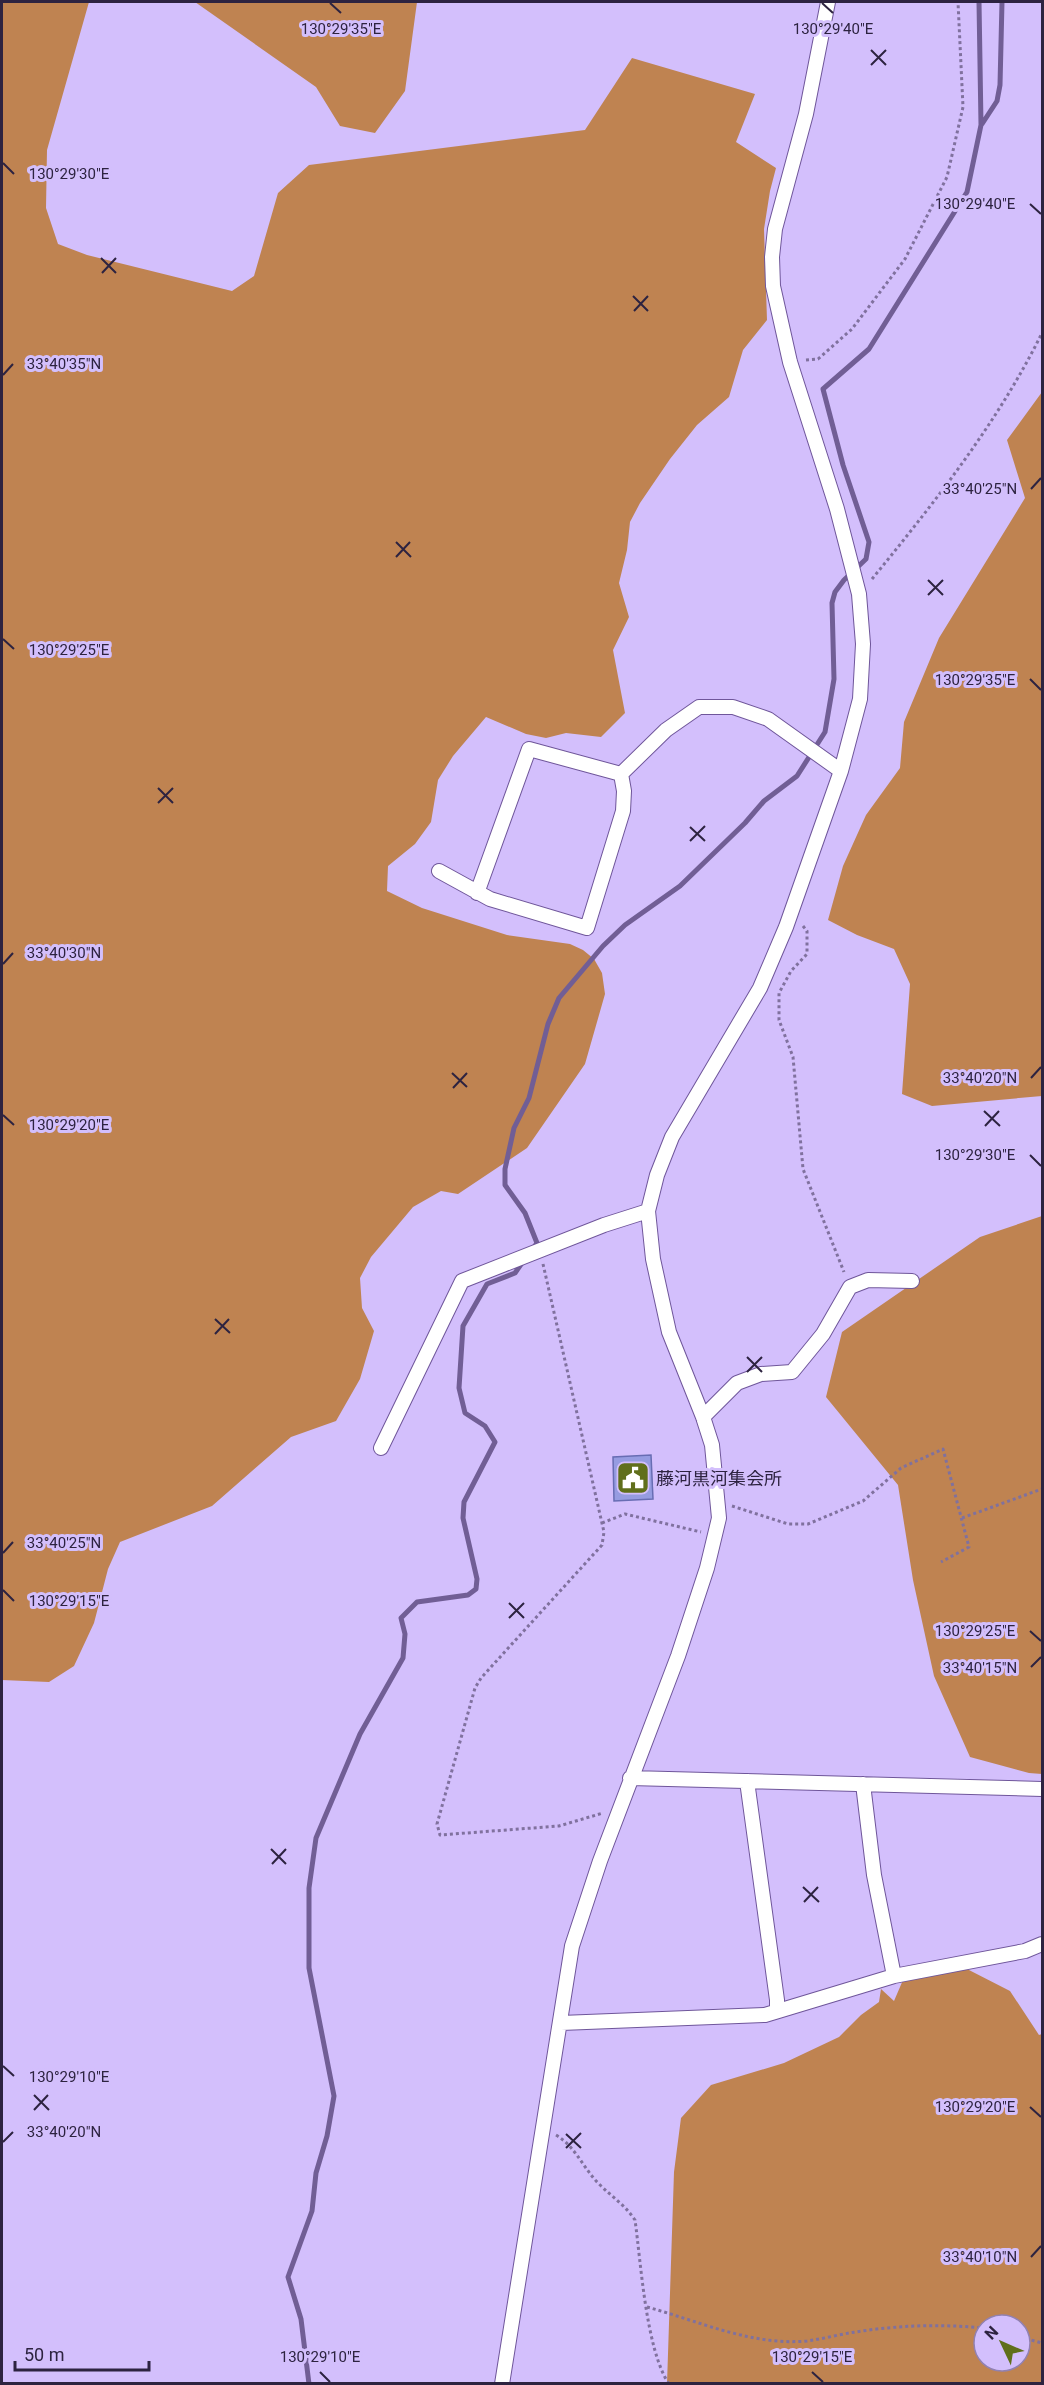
<svg xmlns="http://www.w3.org/2000/svg" width="1044" height="2385" font-family="Roboto,'Noto Sans JP',sans-serif">
<style>
.forest{fill:#bf8351;fill-rule:evenodd}
.lines{fill:none;stroke-linecap:round;stroke-linejoin:round}
.stream{stroke:#715e95;stroke-width:5}
.building{fill:#969ce1;stroke:#686db3;stroke-width:1.5}
.street-casing{stroke:#6f569a;stroke-width:16}
.path{stroke:#80719e;stroke-width:3;stroke-dasharray:3 3;stroke-linecap:butt}
.street{stroke:#fff;stroke-width:14}
.ticks{fill:none;stroke:#2d2340;stroke-width:2}
.labels{text-anchor:middle;dominant-baseline:central;stroke-width:6;stroke-linejoin:round;paint-order:stroke}
.poi-label{font-size:18px;fill:#2d2340;stroke:#d3bffc;text-anchor:start}
.ticks-label{font-size:15px;text-anchor:middle;fill:#2d2340;stroke:#d3bffc;stroke-width:6;stroke-linejoin:round;paint-order:stroke}
</style>
<rect width="100%" height="100%" fill="#d3bffc"/>
<path class="forest" d="M 2,2 L 89,2 L 47,150 L 46,208 L 58,244 L 87,255 L 232,291 L 254,276 L 278,193 L 309,165 L 585,130 L 632,58 L 755,94 L 736,142 L 776,168 L 770,191 L 764,229 L 767,320 L 743,350 L 729,397 L 697,425 L 670,459 L 640,503 L 630,522 L 627,550 L 619,583 L 629,617 L 613,650 L 625,713 L 601,737 L 566,733 L 546,738 L 526,734 L 486,717 L 453,756 L 438,780 L 431,822 L 415,844 L 388,866 L 387,891 L 422,908 L 507,935 L 570,944 L 583,950 L 594,959 L 602,973 L 605,994 L 585,1064 L 527,1148 L 458,1194 L 441,1191 L 413,1207 L 371,1257 L 360,1278 L 362,1308 L 374,1331 L 360,1379 L 336,1421 L 291,1437 L 212,1506 L 120,1542 L 108,1569 L 94,1623 L 74,1666 L 49,1682 L 2,1680 Z
M 195,2 L 417,2 L 405,91 L 375,133 L 340,126 L 316,87 Z
M 1042,392 L 1042,1096 L 932,1106 L 902,1094 L 910,984 L 894,949 L 857,935 L 828,920 L 843,866 L 866,815 L 900,768 L 904,722 L 939,638 L 1025,498 L 1007,440 Z
M 1042,1216 L 1042,1774 L 1029,1773 L 970,1757 L 934,1676 L 913,1580 L 898,1485 L 826,1397 L 842,1332 L 980,1237 Z
M 967,1969 L 1010,1991 L 1039,2035 L 1042,2034 L 1042,2383 L 667,2384 L 674,2172 L 681,2118 L 711,2085 L 784,2063 L 839,2037 L 861,2015 L 879,2002 L 881,1989 L 894,2001 L 903,1980 ZM 984,2325 L 1020,2325 L 1020,2361 L 984,2361 Z"/>
<g class="lines">
<path class="stream" d="M 982,124 L 997,101 L 1000,85 L 1002,2
M 532,1250 L 537,1243 L 525,1213 L 505,1185 L 505,1169 L 514,1128 L 529,1098 L 548,1024 L 559,998 L 603,946 L 625,925 L 680,886 L 745,823 L 764,801 L 797,776 L 825,732 L 834,679 L 832,603 L 835,592 L 844,580 L 866,559 L 869,542 L 843,465 L 823,389 L 869,349 L 967,192 L 981,125 L 979,2
M 309,2384 L 301,2319 L 288,2277 L 312,2211 L 316,2173 L 327,2136 L 334,2096 L 309,1968 L 309,1888 L 316,1838 L 360,1734 L 403,1658 L 405,1634 L 401,1618 L 417,1602 L 468,1595 L 476,1589 L 477,1579 L 463,1518 L 464,1502 L 495,1442 L 485,1426 L 465,1413 L 459,1388 L 463,1326 L 487,1284 L 515,1273 L 524,1260"/>
</g>
<path class="building" d="M 651,1455 L 653,1499 L 614,1501 L 613,1457 Z"/>
<g class="lines">
<defs>
<path id="street" d="M 439,871 L 490,899 L 587,928 L 623,811 L 624,791 L 621,774 L 666,730 L 699,707 L 733,707 L 768,719 L 841,771
M 477,893 L 529,749 L 621,774
M 703,1417 L 737,1383 L 761,1374 L 792,1372 L 823,1334 L 850,1287 L 868,1280 L 912,1281
M 381,1448 L 462,1281 L 604,1225 L 648,1211
M 630,1778 L 1042,1789
M 747,1781 L 777,2000 L 777,2011
M 863,1784 L 874,1875 L 894,1976
M 561,2023 L 765,2015 L 894,1976 L 1025,1951 L 1042,1944
M 502,2384 L 572,1946 L 600,1861 L 678,1656 L 707,1568 L 719,1518 L 712,1445 L 703,1417 L 669,1332 L 653,1259 L 648,1211 L 657,1175 L 672,1137 L 760,988 L 786,927 L 841,771 L 860,699 L 863,644 L 859,594 L 837,509 L 790,362 L 773,286 L 772,257 L 775,229 L 806,114 L 828,2"/>
</defs>
<use href="#street" class="street-casing"/>
<path class="path" d="M 806,360 L 818,359 L 852,329 L 905,259 L 947,177 L 963,107 L 958,2
M 872,579 C 935,502 998,422 1042,333
M 803,926 L 807,931 L 807,954 L 791,971 L 779,993 L 779,1020 L 793,1057 L 803,1169 L 844,1272
M 543,1264 L 604,1532 L 602,1545 L 481,1678 L 475,1688 L 437,1824 L 440,1835 L 559,1826 L 603,1813
M 732,1506 L 788,1524 L 808,1524 L 863,1501 L 901,1468 L 943,1449 L 969,1547 L 941,1562
M 962,1518 L 1042,1489
M 602,1523 L 625,1514 L 701,1532
M 556,2135 C 576,2147 583,2168 599,2184 C 612,2197 625,2205 635,2220 C 641,2263 646,2350 669,2384
M 647,2307 C 699,2321 751,2346 807,2341 C 823,2339 840,2334 856,2332 C 898,2325 942,2324 984,2328
M 1020,2337 L 1042,2343"/>
<use href="#street" class="street"/>
</g>
<path class="ticks" d="M 330,3 L 341,13M 822,3 L 833,13M 871,50 L 886,65M 871,65 L 886,50M 3,163 L 14,174M 1030,204 L 1041,214M 101,258 L 116,273M 102,273 L 116,258M 633,296 L 648,311M 634,311 L 648,296M 3,375 L 13,364M 1031,489 L 1041,478M 396,542 L 411,557M 396,557 L 410,542M 928,580 L 943,595M 928,595 L 943,580M 3,639 L 14,649M 1030,679 L 1041,690M 158,788 L 173,803M 158,803 L 173,788M 690,827 L 705,841M 690,841 L 705,826M 3,964 L 13,953M 452,1073 L 467,1087M 1031,1078 L 1041,1067M 453,1088 L 467,1073M 984,1111 L 1000,1126M 3,1115 L 14,1125M 985,1126 L 999,1111M 1030,1155 L 1041,1166M 215,1319 L 230,1333M 215,1334 L 229,1319M 747,1357 L 762,1372M 747,1372 L 762,1357M 3,1553 L 13,1542M 3,1590 L 14,1601M 509,1603 L 524,1618M 509,1618 L 524,1603M 1030,1631 L 1041,1641M 1031,1667 L 1041,1657M 271,1849 L 286,1864M 272,1864 L 286,1849M 803,1887 L 819,1902M 804,1902 L 818,1887M 3,2066 L 14,2076M 34,2095 L 49,2110M 1030,2107 L 1041,2117M 34,2110 L 48,2095M 566,2134 L 581,2148M 3,2142 L 13,2132M 566,2148 L 581,2133M 1031,2257 L 1041,2246M 320,2372 L 330,2382M 812,2372 L 823,2382"/>
<defs>
<symbol id="civic-square" viewBox="-11 -11 22 22"><rect x="-9" y="-9" width="18" height="18" rx="4" fill="#606f1b" stroke="#d3bffc"/><path d="M-.6-6.5H3V-4.5H.6V-3L4-1V1h2V6H-6V1h2V-1L-.6-3ZM-1.2 2.5V6h2.4V2.5Z" fill="#fff"/></symbol>
</defs>
<g fill-rule="evenodd">
<use href="#civic-square" x="614" y="1459" width="38" height="38"/>
</g>
<g class="labels">
<g class="poi-label">
<text x="656" y="1478">藤河黒河集会所</text>
</g>
</g>
<g class="ticks-label">
<text x="341" y="34">130°29'35"E</text>
<text x="833" y="34">130°29'40"E</text>
<text x="69" y="179">130°29'30"E</text>
<text x="975" y="209">130°29'40"E</text>
<text x="64" y="369">33°40'35"N</text>
<text x="980" y="494">33°40'25"N</text>
<text x="69" y="655">130°29'25"E</text>
<text x="975" y="685">130°29'35"E</text>
<text x="64" y="958">33°40'30"N</text>
<text x="980" y="1083">33°40'20"N</text>
<text x="69" y="1130">130°29'20"E</text>
<text x="975" y="1160">130°29'30"E</text>
<text x="64" y="1548">33°40'25"N</text>
<text x="69" y="1606">130°29'15"E</text>
<text x="975" y="1636">130°29'25"E</text>
<text x="980" y="1673">33°40'15"N</text>
<text x="69" y="2082">130°29'10"E</text>
<text x="975" y="2112">130°29'20"E</text>
<text x="64" y="2137">33°40'20"N</text>
<text x="980" y="2262">33°40'10"N</text>
<text x="320" y="2362">130°29'10"E</text>
<text x="812" y="2362">130°29'15"E</text>
</g>
<rect width="1044" height="2385" fill="none" stroke="#2d2340" stroke-width="6"/>
<g transform="translate(1002 2343) rotate(314)"><circle r="28" fill="#d3bffc" stroke="#9181b1" stroke-width="1.5"/>
<path d="M0-4.5L10 22L0 15L-10 22Z" fill="#606f1b"/>
<text y="-9" font-size="16" font-weight="bold" text-anchor="middle" fill="#2d2340">N</text>
</g>
<path d="M15 2361v9h134v-9" fill="none" stroke="#2d2340" stroke-width="3"/>
<text x="24" y="2361" font-size="18" fill="#2d2340" stroke="#d3bffc" stroke-width="4.5" paint-order="stroke">50 m</text>
</svg>
